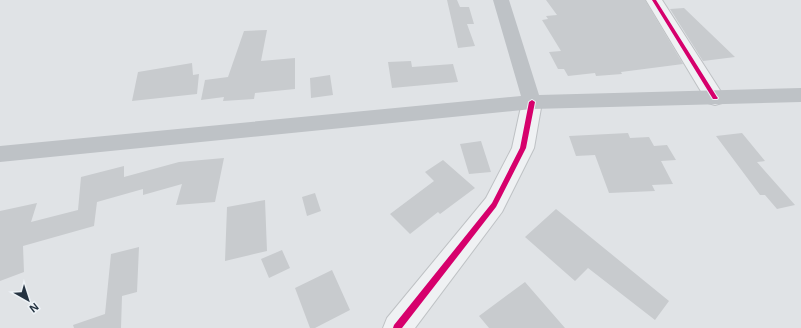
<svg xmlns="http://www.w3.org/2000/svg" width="801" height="328" font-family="Helvetica,sans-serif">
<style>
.building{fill:#c8cbce}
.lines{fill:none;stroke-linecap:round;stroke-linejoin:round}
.street-casing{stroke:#bec1c4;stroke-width:2}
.street{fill:#eff1f3;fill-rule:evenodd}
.secondary{fill:#bec2c6;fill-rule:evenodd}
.cycleway-casing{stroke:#edf2f6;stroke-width:2}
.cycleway{fill:#d6006c;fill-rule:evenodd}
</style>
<rect width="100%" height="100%" fill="#e0e3e6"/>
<path class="building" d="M 447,0 L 457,0 L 460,7 L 469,7 L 474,24 L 467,24 L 475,46 L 458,48 Z
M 546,0 L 645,0 L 683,64 L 621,72 L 622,74 L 596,76 L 595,73 L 568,76 L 564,69 L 558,69 L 549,52 L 561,51 L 542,20 L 548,19 L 546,16 L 557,15 Z
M 684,8 L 735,57 L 703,61 L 670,9 Z
M 267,30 L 261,61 L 295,58 L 295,89 L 255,93 L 254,99 L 223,101 L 224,97 L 201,100 L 205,80 L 228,77 L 244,31 Z
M 411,61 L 412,67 L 453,64 L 458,82 L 392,88 L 388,62 Z
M 192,63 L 193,75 L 199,74 L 197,94 L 132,101 L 138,72 Z
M 330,75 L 333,95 L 311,98 L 310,78 Z
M 628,133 L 630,138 L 649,137 L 654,146 L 667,145 L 676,160 L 661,161 L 673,184 L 652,185 L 655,191 L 609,193 L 595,155 L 576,156 L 569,136 Z
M 742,133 L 765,161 L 757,162 L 795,205 L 777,209 L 765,195 L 760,195 L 716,136 Z
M 481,141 L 491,172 L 469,174 L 460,144 Z
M 224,158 L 215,202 L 176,205 L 182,184 L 143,195 L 143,189 L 97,202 L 94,226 L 23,246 L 24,272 L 0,281 L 0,211 L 37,203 L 31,222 L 78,210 L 81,177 L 124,166 L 124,177 L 179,162 Z
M 443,160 L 475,188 L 440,214 L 438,212 L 410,234 L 390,214 L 434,181 L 425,172 Z
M 315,193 L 321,211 L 307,216 L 302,197 Z
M 265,200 L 267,251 L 225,261 L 227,207 Z
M 556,209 L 669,301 L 655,320 L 588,268 L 575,281 L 525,237 Z
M 139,247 L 137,292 L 122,296 L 121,328 L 74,328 L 73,325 L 105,314 L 111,254 Z
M 282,250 L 290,268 L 269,278 L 261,259 Z
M 332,270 L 350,310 L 315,328 L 310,328 L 295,288 Z
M 525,282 L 565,328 L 489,328 L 479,316 Z"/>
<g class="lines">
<defs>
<path id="street" d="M 646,0 L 662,0 L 725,98 L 722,103 L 715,105 L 708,103 Z
M 532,95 L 539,97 L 542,102 L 534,148 L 502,212 L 415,328 L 383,328 L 387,318 L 486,198 L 512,148 L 522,102 L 525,97 Z"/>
</defs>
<use href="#street" class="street-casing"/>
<use href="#street" class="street"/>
<path class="secondary" d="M 493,0 L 509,0 L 539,95 L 801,88 L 801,102 L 532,109 L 0,162 L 0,146 L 521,96 Z"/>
<defs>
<path id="cycleway" d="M 652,0 L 656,0 L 717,97 L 718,98 L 717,99 L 713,99 Z
M 532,100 L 535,102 L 526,148 L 496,207 L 402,328 L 393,328 L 394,325 L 492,203 L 520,148 L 529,102 Z"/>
</defs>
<use href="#cycleway" class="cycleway-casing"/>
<use href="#cycleway" class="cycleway"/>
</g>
<g transform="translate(28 300) rotate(141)" stroke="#edf2f6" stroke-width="3" paint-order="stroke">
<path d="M0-3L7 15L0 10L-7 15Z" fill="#253341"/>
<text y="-6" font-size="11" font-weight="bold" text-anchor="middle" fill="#253341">N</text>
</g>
</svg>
